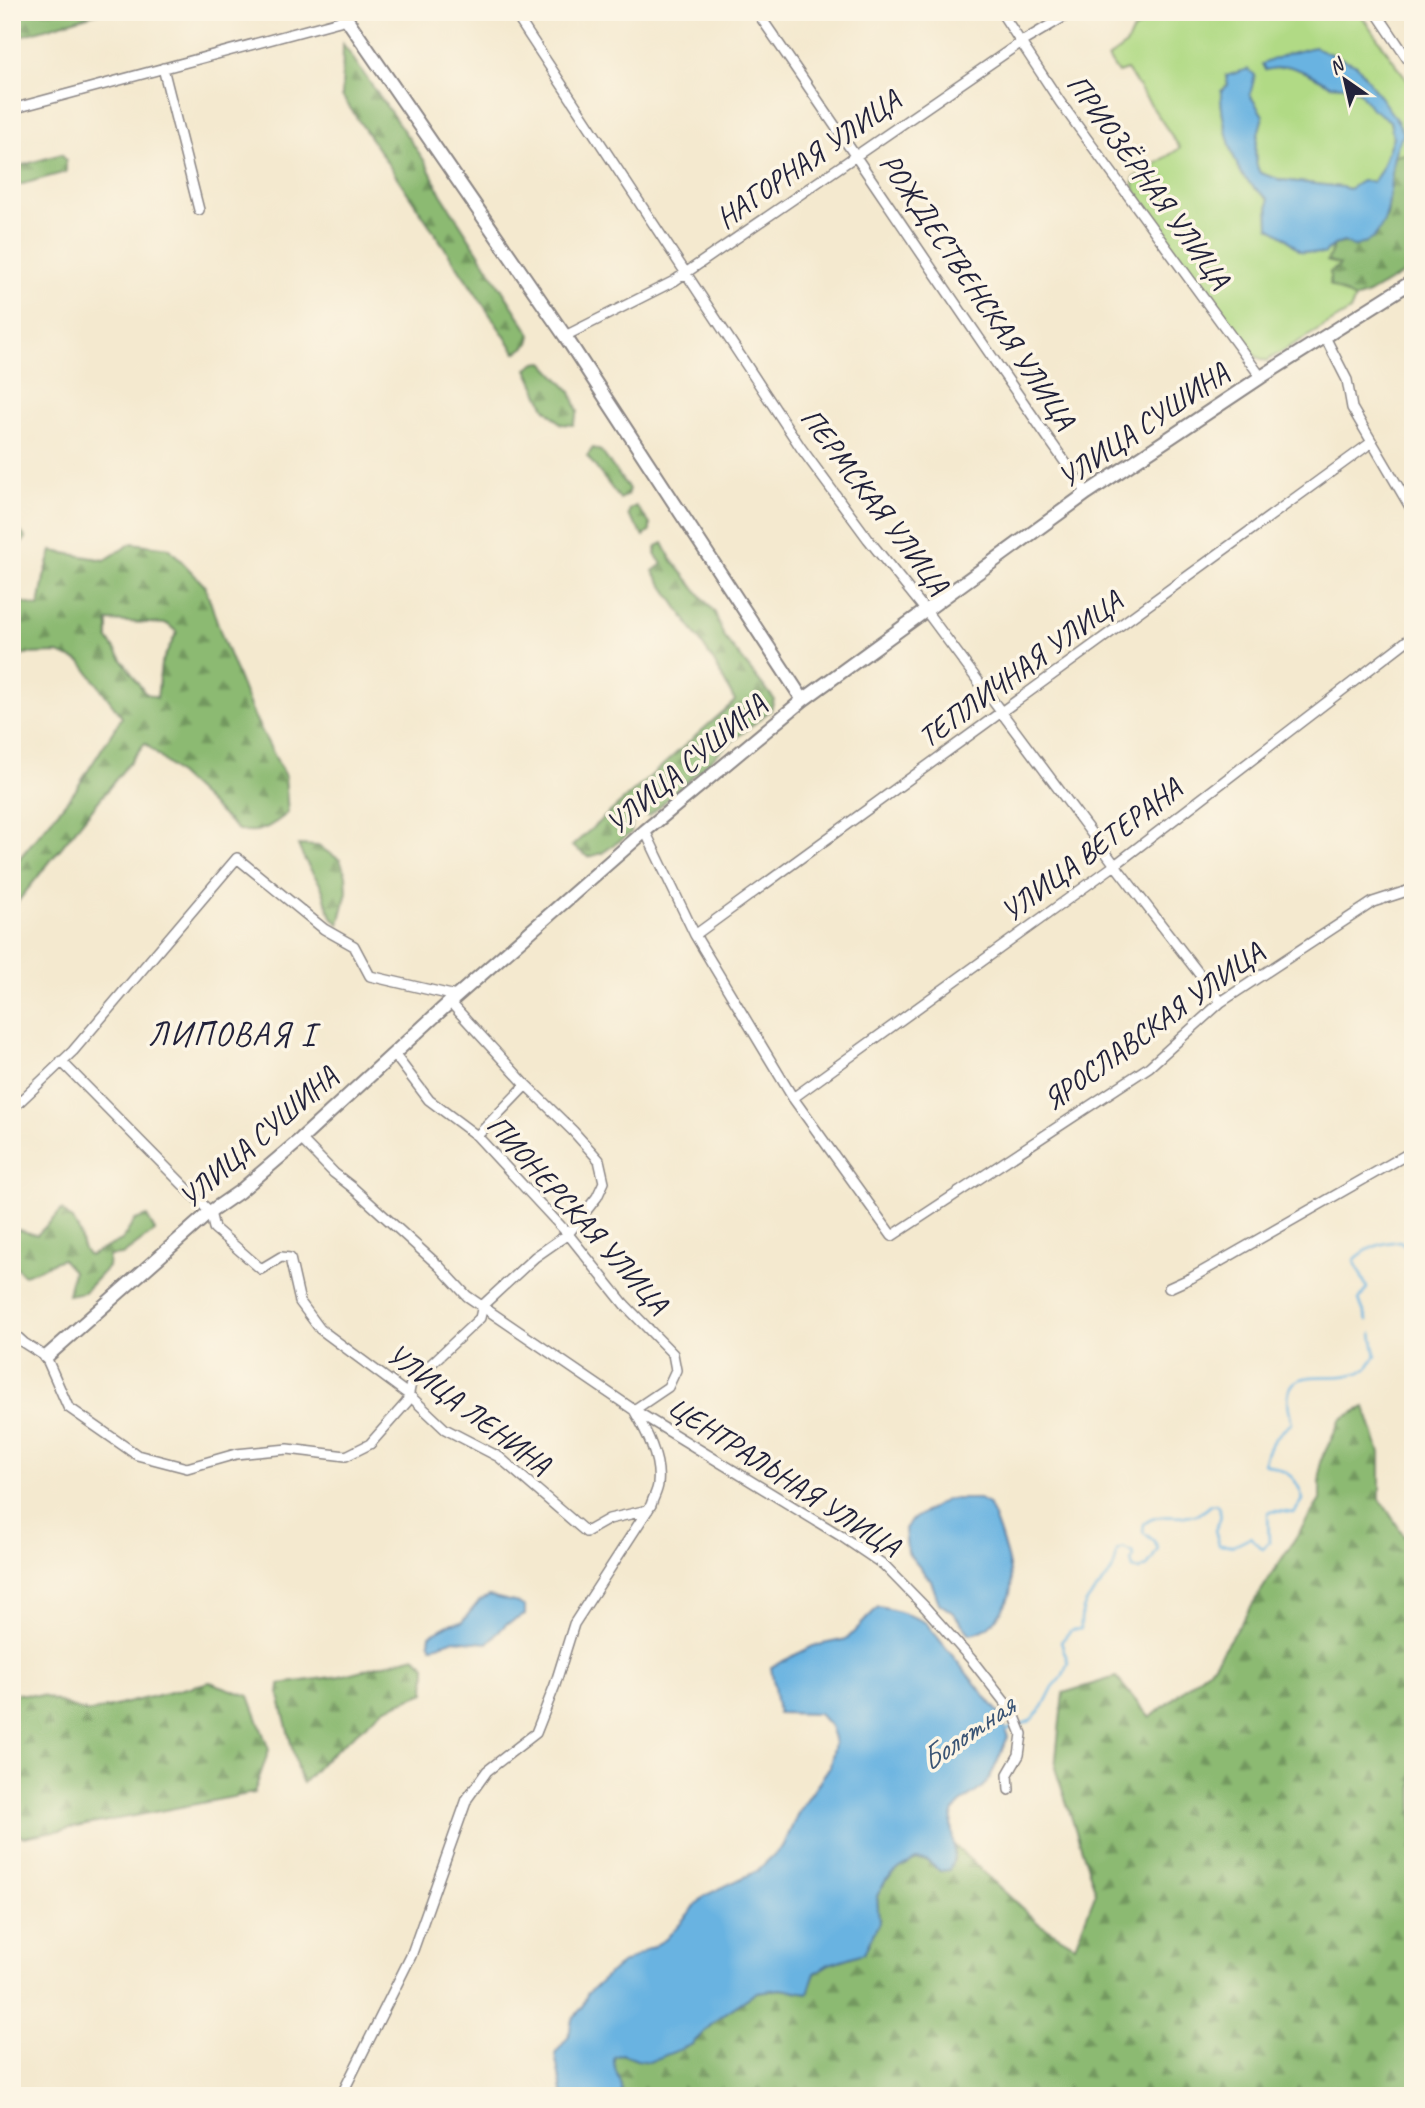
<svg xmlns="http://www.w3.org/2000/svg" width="1425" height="2108" font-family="Caveat,sans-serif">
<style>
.green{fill:#b1da85;stroke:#6a7e60;stroke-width:2}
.forest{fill:url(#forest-firs);stroke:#576e56;stroke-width:2;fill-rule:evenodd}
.water{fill:#69b3e1;stroke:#466a8e;stroke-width:2}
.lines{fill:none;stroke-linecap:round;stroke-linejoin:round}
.stream{stroke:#69b3e1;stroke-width:2.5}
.street-casing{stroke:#8b8685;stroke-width:12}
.secondary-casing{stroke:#8b8685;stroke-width:16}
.street{stroke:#fff;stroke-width:9}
.secondary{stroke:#fff;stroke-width:12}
.labels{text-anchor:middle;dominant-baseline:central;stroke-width:7;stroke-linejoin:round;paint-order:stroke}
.street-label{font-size:30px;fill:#22223b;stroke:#fcf5e5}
.water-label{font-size:32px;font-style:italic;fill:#3b5575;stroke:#fcf5e5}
.quarter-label{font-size:33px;letter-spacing:2px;fill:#22223b;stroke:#fcf5e5}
</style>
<defs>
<pattern id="forest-firs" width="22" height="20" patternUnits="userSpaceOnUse" patternTransform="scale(1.75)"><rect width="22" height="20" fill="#8cba72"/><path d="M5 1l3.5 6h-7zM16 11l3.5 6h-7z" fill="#72975f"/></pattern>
</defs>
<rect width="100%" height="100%" fill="#fcf5e5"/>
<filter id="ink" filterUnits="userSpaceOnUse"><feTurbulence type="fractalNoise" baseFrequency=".0143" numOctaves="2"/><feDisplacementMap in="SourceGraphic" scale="14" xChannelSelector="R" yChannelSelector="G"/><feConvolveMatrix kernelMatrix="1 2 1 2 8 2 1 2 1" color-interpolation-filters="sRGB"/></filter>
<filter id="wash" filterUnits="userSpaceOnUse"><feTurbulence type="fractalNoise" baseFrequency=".00686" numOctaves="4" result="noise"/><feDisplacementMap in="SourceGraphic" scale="28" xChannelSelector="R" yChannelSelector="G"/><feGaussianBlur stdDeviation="1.57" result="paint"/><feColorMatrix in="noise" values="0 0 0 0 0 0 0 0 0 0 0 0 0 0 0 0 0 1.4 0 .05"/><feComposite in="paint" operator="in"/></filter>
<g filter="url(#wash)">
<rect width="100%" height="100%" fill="#f4e9cf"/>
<path class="green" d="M 1160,12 L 1359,12 L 1413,88 L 1413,153 L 1394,156 L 1398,143 L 1386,106 L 1368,80 L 1357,65 L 1314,47 L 1265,70 L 1288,66 L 1308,73 L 1330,85 L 1346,86 L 1359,91 L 1371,107 L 1390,121 L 1393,137 L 1380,172 L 1373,182 L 1362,181 L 1349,189 L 1341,187 L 1281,180 L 1260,173 C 1250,155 1258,135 1263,116 L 1250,95 L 1226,76 L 1228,85 L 1221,91 C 1220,113 1231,157 1243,176 C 1249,184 1260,192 1268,199 L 1269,227 L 1284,236 L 1300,251 L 1334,245 L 1328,261 L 1341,265 L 1330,285 L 1355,299 L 1350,311 L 1266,361 L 1250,354 L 1197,279 L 1171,249 L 1134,188 L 1134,178 L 1180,148 L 1127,70 L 1118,73 L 1108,58 L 1126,45 L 1132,32 Z"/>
<path class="forest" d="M 12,12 L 101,12 L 12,39 Z
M 343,44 L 426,163 L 441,194 L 531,335 L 529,344 L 516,353 L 342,96 Z
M 1413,153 L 1413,268 L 1368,294 L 1355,299 L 1330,285 L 1330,272 L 1340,265 L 1327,261 L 1334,245 L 1374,236 L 1387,216 L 1394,156 Z
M 62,154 L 66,161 L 66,172 L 12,187 L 12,168 Z
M 543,362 L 571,392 L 578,412 L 573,425 L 561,424 L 545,408 L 527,369 L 536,363 Z
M 593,448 L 601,451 L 629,489 L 627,495 L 620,499 L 587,456 Z
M 636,506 L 650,524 L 650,531 L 644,536 L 628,515 L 630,509 Z
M 12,522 L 26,538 L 14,553 L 12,553 Z
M 132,543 L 169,548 L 205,586 L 224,642 L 254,716 L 285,776 L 288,813 C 272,826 259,835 238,830 L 145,743 L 12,909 L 12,867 L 75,791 L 122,717 L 81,662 L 58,653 L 24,654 L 12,667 L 12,599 L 39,607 L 44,577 L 52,551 L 105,560 ZM 108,621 L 167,624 L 177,632 L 161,664 L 157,698 L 145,693 L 108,639 Z
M 663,543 L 671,559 L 715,613 L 724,637 L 774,699 L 771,710 L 723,749 L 649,816 L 640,813 L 632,823 L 631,833 L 602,853 L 589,857 L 572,846 L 735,701 L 714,662 L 653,571 L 662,564 L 655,554 L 657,546 Z
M 298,845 L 318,846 L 340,860 L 346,875 L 347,892 L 339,924 C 326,915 327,897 320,884 C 310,868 305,864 298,845 Z
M 62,1210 C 68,1216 74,1221 78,1229 C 82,1240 80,1247 89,1256 L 122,1240 L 135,1220 L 147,1216 L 155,1231 L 122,1255 L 109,1256 L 108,1267 L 84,1292 L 68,1295 L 73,1271 L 62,1259 C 49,1263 35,1273 23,1275 L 12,1261 L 12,1228 L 37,1235 Z
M 1365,1407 L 1380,1453 L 1380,1499 L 1407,1540 L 1405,1583 L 1413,1592 L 1413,2096 L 621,2096 C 624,2081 612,2072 614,2057 L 622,2054 L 637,2060 L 691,2045 L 718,2018 L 757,1992 L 780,1989 L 808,1993 L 815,1973 L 829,1964 L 864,1953 L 879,1922 L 877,1896 L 886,1880 L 900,1868 L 916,1859 L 926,1860 L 940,1871 L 954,1861 L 955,1846 L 1039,1924 L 1075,1945 L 1096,1892 L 1055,1768 L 1063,1693 L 1116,1677 L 1150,1718 L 1213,1665 L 1320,1500 L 1320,1462 L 1341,1419 Z
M 415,1656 L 426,1666 L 425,1693 L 386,1708 L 326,1758 L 303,1783 L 299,1776 L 279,1695 L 280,1684 L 340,1676 Z
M 210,1682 L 249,1696 L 269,1750 L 254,1793 L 24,1837 L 12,1833 L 12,1693 L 43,1696 L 87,1713 Z"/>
<path class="water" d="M 1314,47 L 1357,65 L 1398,122 L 1404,134 C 1381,165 1401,209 1373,238 C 1368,242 1359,245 1353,247 L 1344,242 L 1334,245 L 1324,254 L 1300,251 L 1284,236 L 1269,227 L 1268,199 C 1260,192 1249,184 1243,176 C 1231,157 1220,113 1221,91 L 1228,85 L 1226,76 L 1248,69 L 1255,75 L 1250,95 L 1263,116 C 1258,135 1250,155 1260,173 L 1281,180 L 1341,187 L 1349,189 L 1362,181 L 1373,182 L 1380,172 L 1393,137 L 1390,121 L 1370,107 L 1359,91 L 1346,86 L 1330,85 L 1308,73 L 1288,66 L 1265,70 L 1262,64 L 1287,54 Z
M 947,1499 L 979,1499 L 988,1504 C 997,1522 1013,1569 1011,1588 C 1010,1599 1004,1609 997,1617 C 990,1627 983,1632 970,1634 L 953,1613 L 939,1603 L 931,1581 L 907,1552 L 905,1529 L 910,1521 Z
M 489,1596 L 518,1603 L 525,1607 L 525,1615 L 506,1624 L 488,1643 L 452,1640 L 432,1647 L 429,1642 L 430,1635 L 452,1623 L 462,1622 L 479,1601 Z
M 878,1607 C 892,1609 914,1616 926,1623 L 999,1713 L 1008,1737 C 1001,1751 996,1769 987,1782 C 979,1794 961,1798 954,1811 C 945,1830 962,1848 949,1870 L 940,1871 L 926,1860 L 916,1859 L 900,1868 L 886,1880 L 877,1896 L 879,1922 L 864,1953 L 829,1964 L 815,1973 L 808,1993 L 780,1989 L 757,1992 L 718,2018 L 691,2045 L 649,2062 L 637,2060 L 622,2054 L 614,2057 C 612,2072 624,2080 621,2096 L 563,2096 L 555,2054 L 569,2036 L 572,2019 L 582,2008 L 587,1994 L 617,1967 L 666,1939 L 704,1896 L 757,1871 L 784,1845 L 797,1815 L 830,1766 L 835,1743 L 830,1726 L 819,1714 L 778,1713 L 771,1667 L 813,1646 L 847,1639 Z"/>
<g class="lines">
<path class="stream" d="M 1367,1320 L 1359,1300 L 1367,1288 L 1354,1260 C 1368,1247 1381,1243 1400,1241 L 1413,1253
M 1006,1730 L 1030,1721 L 1043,1707 L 1053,1687 L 1063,1675 L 1068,1662 L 1061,1642 L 1071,1630 L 1081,1629 C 1078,1588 1115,1590 1117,1551 L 1123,1548 L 1133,1553 L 1134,1557 L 1131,1561 L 1133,1568 L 1139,1570 L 1147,1567 L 1158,1549 L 1154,1541 L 1143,1532 L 1144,1524 C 1164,1507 1188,1528 1211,1505 L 1216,1504 C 1224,1514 1220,1521 1215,1530 L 1219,1545 L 1232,1546 L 1250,1537 L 1263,1549 L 1269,1542 L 1268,1512 L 1275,1511 L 1294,1513 L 1303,1500 C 1297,1475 1287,1472 1264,1463 C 1267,1444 1277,1435 1292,1423 C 1272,1352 1333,1390 1366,1369 C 1370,1366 1373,1359 1376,1356 L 1372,1333"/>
</g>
</g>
<g filter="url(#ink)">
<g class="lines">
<defs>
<path id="street" d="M 514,12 L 801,448 L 868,539 L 926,611 L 1115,865 L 1221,1002
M 757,12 C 868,172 974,335 1087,493
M 1001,12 L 1060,102 L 1261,377
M 1376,12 L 1413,67
M 163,68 L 199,210
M 12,109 L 347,19
M 565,336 L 674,281 L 1020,43 L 1072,12
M 1325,337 L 1347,380 L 1352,408 L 1413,512
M 645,831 L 695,935 L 793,1098 L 892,1236 L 1149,1067 L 1221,1002 L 1373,902 L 1407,891 L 1413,894
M 695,935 L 1372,442
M 61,1061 L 210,1212 L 214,1228 L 261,1269 L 281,1257 L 290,1258 L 300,1302 L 320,1329 L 409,1395 L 445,1429 L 499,1457 L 586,1532 L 609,1519 L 648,1510
M 793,1098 L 1115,865 L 1413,636
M 12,1109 L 73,1051 L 237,858 L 324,929 L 354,946 L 370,976 L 456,996
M 477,1136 L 526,1085
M 301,1139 L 334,1173 L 352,1187 L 439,1266 L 467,1296 L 634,1410 L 841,1536 L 884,1565 L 924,1606 L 971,1659 L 1014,1714 L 1022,1734 L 1019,1755 L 1008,1774 L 1009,1790
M 1169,1288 L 1191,1278 L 1413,1151
M 12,1332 L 24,1343 L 46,1357 L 68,1407 L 137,1455 L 187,1468 L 236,1454 L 288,1449 L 346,1456 L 370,1444 L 407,1402 L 411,1383 L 480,1318 L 483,1305 L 535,1257 L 568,1234 L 597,1197 L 604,1182 L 599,1160 L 573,1131 L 526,1085 L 450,1002
M 341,2096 L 411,1956 L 467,1799 L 487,1771 L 536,1733 L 555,1685 L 574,1624 L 651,1505 C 653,1498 658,1490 658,1484 C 661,1458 646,1431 634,1410 L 668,1387 L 676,1370 L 673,1354 L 624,1304 L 568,1234 L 477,1136 L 429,1100 L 394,1054"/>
<path id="secondary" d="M 342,12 L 565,336 L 803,700
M 46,1357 L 210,1212 L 239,1192 L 301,1139 L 450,1002 L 645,831 L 803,700 L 1087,493 L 1261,377 L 1413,281"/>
</defs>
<use href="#street" class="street-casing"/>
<use href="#secondary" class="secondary-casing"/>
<use href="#street" class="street"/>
<use href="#secondary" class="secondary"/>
</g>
</g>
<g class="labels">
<g class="street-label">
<text transform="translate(808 159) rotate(-35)">НАГОРНАЯ УЛИЦА</text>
<text transform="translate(1149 181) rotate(54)">ПРИОЗЁРНАЯ УЛИЦА</text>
<text transform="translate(978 291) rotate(56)">РОЖДЕСТВЕНСКАЯ УЛИЦА</text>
<text transform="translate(1143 425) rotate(-34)">УЛИЦА СУШИНА</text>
<text transform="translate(875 501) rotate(53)">ПЕРМСКАЯ УЛИЦА</text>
<text transform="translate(1020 669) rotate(-36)">ТЕПЛИЧНАЯ УЛИЦА</text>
<text transform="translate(686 764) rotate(-40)">УЛИЦА СУШИНА</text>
<text transform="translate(1091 850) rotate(-37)">УЛИЦА ВЕТЕРАНА</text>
<text transform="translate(1153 1026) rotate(-36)">ЯРОСЛАВСКАЯ УЛИЦА</text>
<text transform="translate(258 1137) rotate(-41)">УЛИЦА СУШИНА</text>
<text transform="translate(578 1214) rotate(48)">ПИОНЕРСКАЯ УЛИЦА</text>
<text transform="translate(469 1409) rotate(37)">УЛИЦА ЛЕНИНА</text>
<text transform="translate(784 1476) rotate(33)">ЦЕНТРАЛЬНАЯ УЛИЦА</text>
</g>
<g class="water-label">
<text transform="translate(967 1733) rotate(-35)">Болотная</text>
</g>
<g class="quarter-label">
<text x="232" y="1034">ЛИПОВАЯ I</text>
</g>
</g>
<rect width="1425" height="2108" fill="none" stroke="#fcf5e5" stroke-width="42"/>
<g transform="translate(1345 80) rotate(326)" stroke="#fcf5e5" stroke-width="5" paint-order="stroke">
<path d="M0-5L12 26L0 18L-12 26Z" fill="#22223b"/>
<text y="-10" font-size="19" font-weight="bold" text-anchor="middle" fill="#22223b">N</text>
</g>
</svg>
